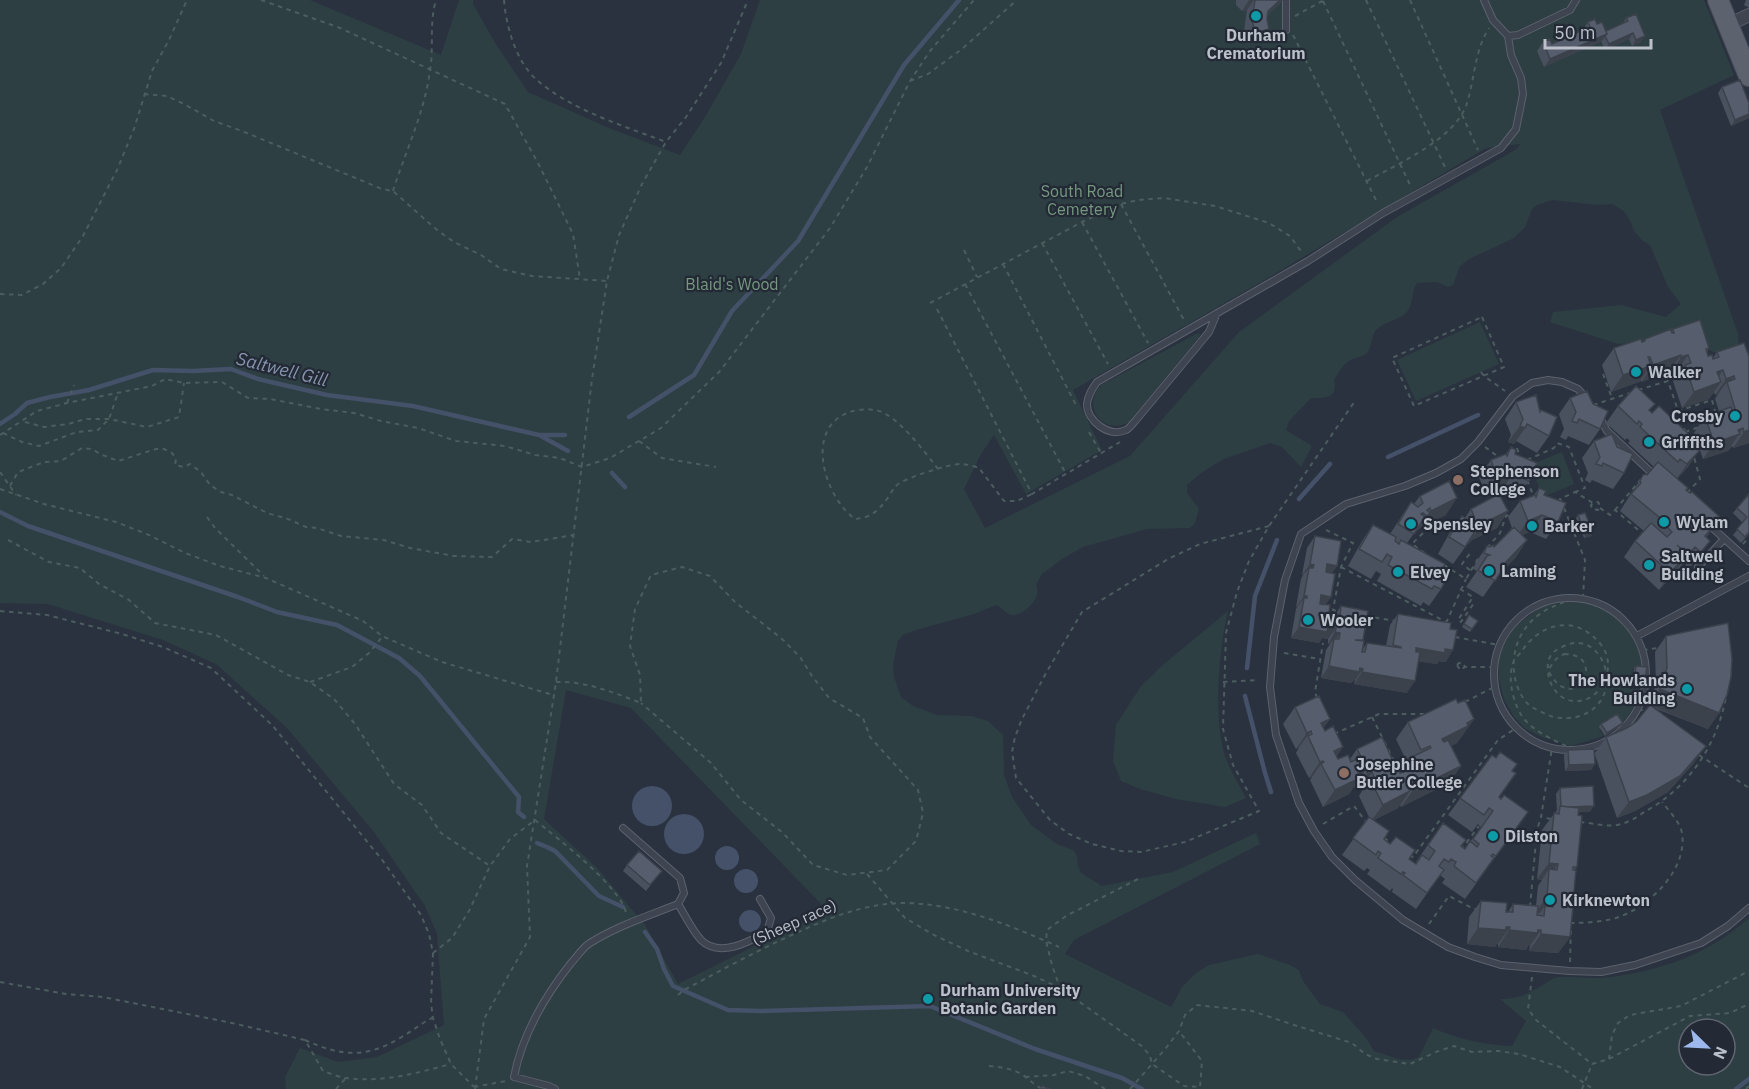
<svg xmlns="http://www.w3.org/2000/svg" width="1749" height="1089" font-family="'IBM Plex Sans',sans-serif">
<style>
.green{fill:#2d3f42;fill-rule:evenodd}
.water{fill:#445168}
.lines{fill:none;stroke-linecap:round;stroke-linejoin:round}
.stream{stroke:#445168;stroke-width:4.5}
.service-casing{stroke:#5c626d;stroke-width:8}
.minor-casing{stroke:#5c626d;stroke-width:14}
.primary-casing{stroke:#484d59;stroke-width:22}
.path{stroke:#4c5c5f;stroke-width:2;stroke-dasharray:4.5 4.5;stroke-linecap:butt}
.service{stroke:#3e4450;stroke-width:6}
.minor{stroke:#3e4450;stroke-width:12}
.primary{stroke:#5c636f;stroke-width:20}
.wall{fill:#4a515e}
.shaded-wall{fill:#3c424c}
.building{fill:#565e6d;stroke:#3c424c;stroke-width:1.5}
.culture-dot{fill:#0f9aa8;stroke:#232935;stroke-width:2}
.education-dot{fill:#8d6e63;stroke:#232935;stroke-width:2}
.labels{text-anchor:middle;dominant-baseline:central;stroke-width:4.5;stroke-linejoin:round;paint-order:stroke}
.poi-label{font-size:16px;font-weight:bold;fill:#bbc0ca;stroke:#232935;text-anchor:start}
.park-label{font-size:16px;fill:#75987f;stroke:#232935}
.street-label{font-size:16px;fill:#bbc0ca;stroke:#232935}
.water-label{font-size:18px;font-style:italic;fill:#8695ad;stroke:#232935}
</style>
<rect width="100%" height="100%" fill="#2a3240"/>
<path class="green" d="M 0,0 L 310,0 L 441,55 L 459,0 L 473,0 L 473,4 L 497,46 L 528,92 L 609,128 L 680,155 L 705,117 L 741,54 L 760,0 L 1704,0 L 1734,75 L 1660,110 L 1738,334 L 1739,349 C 1725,354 1717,357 1706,347 L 1658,340 L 1618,344 L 1550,322 L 1553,312 L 1621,305 L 1666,317 L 1681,304 L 1668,287 L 1650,245 L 1643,241 L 1634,231 L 1631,222 L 1624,211 L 1612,204 L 1598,205 L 1552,200 L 1537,205 L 1532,209 L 1525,227 L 1514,238 L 1469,259 L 1460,266 L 1453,285 L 1448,287 L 1437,282 L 1417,283 C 1411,291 1414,305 1406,313 C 1397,321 1381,322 1374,333 C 1371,339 1371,350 1366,354 C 1362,357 1357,357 1353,359 C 1344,362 1339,372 1334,380 C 1338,399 1325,398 1311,398 L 1289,421 L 1286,430 L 1312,446 L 1301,467 L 1282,447 L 1270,443 L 1224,459 L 1201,473 L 1187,485 L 1187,493 L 1199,509 L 1195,523 L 1190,528 L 1147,529 L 1083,547 L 1062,559 L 1042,574 L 1036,585 C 1037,589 1038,591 1037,594 C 1036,603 1020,617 1012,615 C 1005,614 1002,607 996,605 L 974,614 L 916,630 L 903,635 L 898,641 L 893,664 L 894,677 L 901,697 L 913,706 L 937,715 L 972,716 L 988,721 L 1003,735 L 1004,775 L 1012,797 L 1031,825 L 1057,844 L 1073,850 L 1077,856 L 1078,866 L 1081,873 L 1102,886 L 1173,872 L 1256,833 L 1260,844 L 1074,940 L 1065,954 L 1171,1007 L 1182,987 L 1196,973 L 1209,965 L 1258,954 L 1290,965 L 1299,970 L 1303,981 L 1320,1004 L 1343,1012 L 1366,1038 L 1374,1051 L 1398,1059 L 1410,1060 L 1419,1057 L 1433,1028 C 1458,1039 1484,1045 1512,1046 L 1526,1021 L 1500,999 C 1520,999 1526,994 1543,985 C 1546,983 1551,979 1555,978 C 1566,975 1589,979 1601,978 C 1655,973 1709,955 1749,918 L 1749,1089 L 286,1089 L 285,1077 L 300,1048 L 338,1062 L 377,1057 L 444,1025 L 437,934 L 425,906 L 374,832 L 287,728 L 216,664 L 163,640 L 48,604 L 0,603 ZM 1520,144 L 1517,149 L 1397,217 L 1239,332 L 1130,456 L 985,528 L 964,489 L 981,454 L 994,435 L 1026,494 L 1102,450 L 1073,390 L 1261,282 L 1486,148 ZM 566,690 L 631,708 L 827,910 L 678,984 L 645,925 L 596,867 L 544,819 ZM 1689,1029 L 1725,1029 L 1725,1065 L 1689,1065 Z
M 1480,322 L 1499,364 L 1416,401 L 1397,360 Z
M 1198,333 L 1200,334 L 1199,337 L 1129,422 C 1103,436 1081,407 1101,385 Z
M 1562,452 L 1574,484 L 1543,497 L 1530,465 Z
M 1578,600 C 1588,603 1602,605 1610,611 C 1628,625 1641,646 1643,669 L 1633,668 L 1630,689 L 1641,689 L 1633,709 L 1620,726 L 1614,717 L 1599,730 L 1604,736 L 1571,746 L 1542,737 L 1524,728 L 1514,717 L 1504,699 L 1499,679 L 1498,660 L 1504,644 L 1516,625 L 1543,606 Z
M 1228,611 C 1219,648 1212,726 1227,761 C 1232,774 1240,786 1246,798 L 1225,807 L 1176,799 L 1140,789 L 1121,781 L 1113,761 L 1116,725 L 1141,686 L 1163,665 Z"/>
<path class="water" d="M632 806a20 20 0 1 1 40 0a20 20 0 1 1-40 0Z
M664 834a20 20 0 1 1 40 0a20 20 0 1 1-40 0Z
M715 858a12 12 0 1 1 24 0a12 12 0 1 1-24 0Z
M734 881a12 12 0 1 1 24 0a12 12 0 1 1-24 0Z
M739 921a11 11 0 1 1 22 0a11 11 0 1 1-22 0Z"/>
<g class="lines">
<path class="stream" d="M 629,417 L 694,375 L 732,311 L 798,241 L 904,65 L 959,0
M 0,424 L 15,414 L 27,403 L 50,397 L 89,390 L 153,370 L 193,371 L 231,369 L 258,379 L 327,395 L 413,406 L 539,435 L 565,435
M 541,436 L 568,451
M 1388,457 L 1478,415
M 612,473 L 625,487
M 1299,499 L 1330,464
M 0,512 L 28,526 L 238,597 L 277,612 L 337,625 L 399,658 L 420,676 L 519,797 L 518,812 L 524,817
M 1247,668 L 1255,596 L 1277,540
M 1245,696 L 1265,773 L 1271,792
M 537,843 L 547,847 L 555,851 L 599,896 L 623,907
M 645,932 L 657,949 L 664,969 L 673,986 L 728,1010 L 760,1011 L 930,1006 L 1035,1049 L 1122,1078 L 1142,1089
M 1736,1089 L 1749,1079"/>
<defs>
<path id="service" d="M 1286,0 L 1286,30
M 1484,0 L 1493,20 L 1508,36 L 1518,35 L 1570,10 L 1576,0
M 1217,313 L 1209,332 L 1136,420 C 1133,423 1129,429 1126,430 C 1109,438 1087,421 1087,404 C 1088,395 1092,389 1097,382 L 1308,261 L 1383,213 L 1501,148 L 1516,129 L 1523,94 L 1521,78 L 1511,55 L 1508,36
M 1586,398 L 1578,389 L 1562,382 L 1548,380 L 1532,383 L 1513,396 L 1478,442 L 1461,459 L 1436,473 L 1405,486 L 1346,504 L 1301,534 L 1285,580 L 1274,637 L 1270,687 L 1276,735 L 1299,803 L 1314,831 L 1332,857 L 1355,880 L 1403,920 L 1448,947 L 1475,957 L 1501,965 L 1569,971 L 1601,972 L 1635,965 L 1701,943 L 1728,926 L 1749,908
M 1599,416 L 1607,431 L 1655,476
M 1707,523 L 1749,561
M 1698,567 L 1724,539
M1494 674a76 76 0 1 1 152 0a76 76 0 1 1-152 0Z
M 1637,636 L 1749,576
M 623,828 L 680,878 L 684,893 L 678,904
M 555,1089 L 549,1086 L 514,1077 C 522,1035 545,996 571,963 C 577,957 582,948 590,943 C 617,926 648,916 678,904 C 685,915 692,930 701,940 C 719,958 749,942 767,932 L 771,918 L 760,899"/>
<path id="minor" d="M 1728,25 L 1749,15"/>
<path id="primary" d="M 1718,0 L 1749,76"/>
</defs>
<use href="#service" class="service-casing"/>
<use href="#minor" class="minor-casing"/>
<use href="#primary" class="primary-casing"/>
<path class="path" d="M 261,0 L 340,28 L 505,104 L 538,163 L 573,234 L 580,279
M 504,0 C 506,26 516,62 537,80 C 571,110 624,126 666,142
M 1366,0 L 1445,167
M 1410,0 L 1478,150
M 1323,1 L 1411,187
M 1295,16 L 1324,0
M 1293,35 L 1378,204
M 910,81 L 928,74 L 962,49 L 1017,0
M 144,94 L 167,96 L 184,104 L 214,121 L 242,131 L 382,189 L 393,191 L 437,230 L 454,242 L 481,255 L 501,269 L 532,276 L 607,281
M 1367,181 C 1397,164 1456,139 1467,103 C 1475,78 1474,52 1489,28
M 393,191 C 405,152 425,112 430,70 C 434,47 429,23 436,0
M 1121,204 L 1184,320
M 1082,222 L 1148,343
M 1042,243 L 1108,364
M 964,250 L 977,277
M 1003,264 L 1076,405
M 965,284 L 1066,474
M 0,294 L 22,295 L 43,284 L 61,268 L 83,236 L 117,170 L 134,129 L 152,71 L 169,40 L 187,0
M 930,303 L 1082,222 L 1121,204 L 1138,200 L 1164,198 L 1215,206 L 1269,223 L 1290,236 L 1303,254
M 937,309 L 1032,494 L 1120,442
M 1482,317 L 1504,367 L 1414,406 L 1392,358 Z
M 1481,372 L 1484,376 L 1505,391
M 1603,374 L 1612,398
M 1638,390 L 1668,381 L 1685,431
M 67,403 L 74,385
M 1593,405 L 1633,392
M 1678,411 L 1712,400 L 1716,415
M 25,422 L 44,427 L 68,424 L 86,419 L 109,419 L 147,427 L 179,417 L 184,383
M 1089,432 L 1101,453
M 1685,432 L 1699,427
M 3,433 L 22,442 L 39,446 L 77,432 L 98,430 L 109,419 L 118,393
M 0,435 L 37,411 L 67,403 L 152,386 L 165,379 L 184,383 L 222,382 L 248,398 L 270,399 L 321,409 L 354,413 L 381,421 L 418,428 L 456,441 L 505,446 L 535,455 L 560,458 L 582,467 L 610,458 L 661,428 L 720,371 L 830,228 L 867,167 L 910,81 L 930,51 L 974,0
M 639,441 L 662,458 L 716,467
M 1485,447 L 1500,458
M 1517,448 L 1520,457
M 1527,460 L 1554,448 L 1557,443 L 1569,447 L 1585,488 L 1575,492
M 938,469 C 924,451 904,424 884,413 C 875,408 862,409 853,411 C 802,425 824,497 855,519 C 872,518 880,509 889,496 C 892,492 893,488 897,485 C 905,478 949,464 960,464 C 966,464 973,466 979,468 L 1004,501 L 1017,501 L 1032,494
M 0,472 L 16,495
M 1527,480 L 1534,497
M 10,486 L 18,472 L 44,462 L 61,461 L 82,448 L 92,449 L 100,454 L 118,461 L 156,449 L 164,449 L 172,453 L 176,459 L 175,465 L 184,467 L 190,464 L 201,472 L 210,485 L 221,492 L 232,495 L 267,513 L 288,519 L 306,527 L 317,528 L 341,536 L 384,540 L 410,548 L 454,556 L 492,557 L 512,539 L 531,542 L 574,535
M 0,489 L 44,504 L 116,522 L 149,535 L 185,553 L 220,566 L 266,578 L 363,621 L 382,636 L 442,662 L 553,695
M 1687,493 L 1700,479 L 1694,457
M 1562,502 L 1560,499 L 1575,492 L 1593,503 L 1598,502 L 1600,506 L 1598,510 L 1592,509 L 1591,505 L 1593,503
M 1564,508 L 1585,560 L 1583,598
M 1600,508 L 1610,515 L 1615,510 L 1644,535
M 1615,510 L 1642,478
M 207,517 L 215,528 L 264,576
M 1269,526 L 1200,544 L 1168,559 L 1082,612 L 1046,673 L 1022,719 L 1015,737 L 1012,752 L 1016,778 L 1050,820 L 1069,834 L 1092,844 L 1121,851 L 1141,852 L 1185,842 L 1259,811 L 1233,765 L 1223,729 L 1226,633 L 1237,592 L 1249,561 L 1269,526 L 1355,401
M 1326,530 L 1353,543 L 1341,567 L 1333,610 L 1340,612
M 1423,533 L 1412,544 L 1429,556
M 8,540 L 49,562 L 80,568 L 99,584 L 129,600 L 155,623 L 216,635 L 288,675 L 310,682 L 334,699 L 355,724 L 394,784 L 422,805 L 441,833 L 490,866
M 1743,544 L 1749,537
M 1487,548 L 1500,533 L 1506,516 L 1513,513
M 1444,565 L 1466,579 L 1479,557
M 1341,567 L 1446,622
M 1470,570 L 1462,564 L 1471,552
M 1460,589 L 1473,597 L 1458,620 L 1461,622 L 1474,603
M 0,611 L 47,615 L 122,634 L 163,647 L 211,668 L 272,725 L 383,861 L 421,915 L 429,934 L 433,953 L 431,1003 L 433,1018 L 440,1039 L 451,1064 L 474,1087
M 1366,616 L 1396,621
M 1446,623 L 1466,579
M 1455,637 L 1499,645
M 1643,650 L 1658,648
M 1284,653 L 1320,659
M 1564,654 C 1610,654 1573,720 1548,670 L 1556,659 Z
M 1457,665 L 1460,670 L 1465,667 L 1494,667
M 1457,665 L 1459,663 L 1463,663 L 1465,667
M 310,682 L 352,667 L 369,653 L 382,637
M 556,682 C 586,681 612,692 641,703 L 640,675 L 630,646 L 635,609 L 651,575 L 682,567 L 710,576 L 735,602 L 781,638 L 800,657 L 812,676 L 829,698 L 863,718 L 870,737 L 918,790 L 923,813 L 916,841 L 887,870 L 847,875 L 813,865 L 783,833 L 741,800 L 711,763 L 641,703
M 1223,682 L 1259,680
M 1317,698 L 1315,692 L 1323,643
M 1465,702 L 1494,687
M 1639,708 L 1645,712
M 1372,717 L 1396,765
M 1334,734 L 1379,714 L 1426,714
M 1574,750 C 1557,741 1537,734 1524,719 C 1514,706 1507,680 1513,663 C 1514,659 1519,655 1521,652 C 1542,621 1578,614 1602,646 C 1618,668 1600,704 1573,701 C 1554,699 1544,676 1549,659 C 1551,653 1556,650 1562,647 C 1600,626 1627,691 1587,713 C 1576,719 1560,720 1548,715 C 1542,712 1533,709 1528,704 C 1508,683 1510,645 1528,625 C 1541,609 1561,603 1579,597
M 1699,755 L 1749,788
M 1551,819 L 1541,817 L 1552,748
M 535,820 C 557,838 621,887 626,913
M 1580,822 C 1592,823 1606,827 1617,825 C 1628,823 1637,817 1646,811 C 1689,787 1717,745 1726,697
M 1323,824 L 1354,806 L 1366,822
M 1384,838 L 1394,845
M 1461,850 L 1479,826
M 1409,855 L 1413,857 L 1498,740 L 1516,728
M 867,874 L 905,918 L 934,935 L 968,951 L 1034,976 L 1060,988
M 1138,879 L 1066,916 L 1047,930 L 1046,941 L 1052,965 L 1060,988 L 1143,1047 L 1150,1056 L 1152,1064 L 1184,1086 L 1200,1087 L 1202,1061 L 1179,1031
M 1530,907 L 1537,830 L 1541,817
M 1570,923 C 1585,923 1601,922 1616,918 C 1648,908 1688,870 1682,833 C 1680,822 1669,811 1662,802
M 1429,924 L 1449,896 L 1474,909 L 1478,909
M 433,953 L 452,938 L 469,911 L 490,866 L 510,839 L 535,820
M 1570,962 L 1571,923
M 1532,977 L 1528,1009 L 1536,1020 L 1592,1064 L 1609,1059 L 1690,1016 L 1730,1013 L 1749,1004
M 0,982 L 66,994 L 103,997 L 232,1023 L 305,1040 L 323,1071 C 331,1074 339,1077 346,1078 C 382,1083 417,1073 451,1064
M 678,995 L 684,990 C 720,971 756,951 794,934 C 829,918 863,904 902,903 C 956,903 1010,925 1059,947
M 305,1040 C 340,1056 365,1059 400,1038 C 411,1032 420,1024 432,1018
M 1609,1059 L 1612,1035 L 1618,1023 L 1630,1015 L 1681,1006 L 1749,971
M 989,1066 C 1001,1067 1013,1069 1023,1075 C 1030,1080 1035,1086 1043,1089
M 1025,1077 L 1054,1075 L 1068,1071 L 1085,1076 L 1105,1089
M 474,1087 L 506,1081
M 336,1089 L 346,1078
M 475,1089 L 484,1019 L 530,937 L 527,866 L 556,682 L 592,379 L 607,281 L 619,235 L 642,184 L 666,142 L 686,117 L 721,63 L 748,0
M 1130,1089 L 1166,1048 L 1179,1031 L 1185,1015 L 1197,1005 L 1252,1011 L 1294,1025 L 1352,1043 L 1365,1054 L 1377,1059 L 1410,1064 L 1436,1052 L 1454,1046 L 1472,1052 L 1498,1051 L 1519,1054 L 1560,1067 L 1593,1089
M 1582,1089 L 1592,1064
M 1746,1089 L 1749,1086"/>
<use href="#service" class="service"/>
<use href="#minor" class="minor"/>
<use href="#primary" class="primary"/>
</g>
<path class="wall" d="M 1236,0 L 1283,0 L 1267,15 L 1267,19 L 1269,29 L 1261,41 L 1247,44 L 1244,31 L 1247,10 L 1242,11 L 1236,5 Z
M 1746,0 L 1749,0 L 1749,8 L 1744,5 Z
M 1626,18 L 1641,42 L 1632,46 L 1629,39 L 1605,50 L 1601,41 L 1544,67 L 1537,51 L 1543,42 L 1552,44 L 1557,42 L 1556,40 L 1562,31 L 1574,34 L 1582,31 L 1588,22 L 1597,24 L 1606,31 L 1623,23 Z
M 1722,87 L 1749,118 L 1731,126 L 1718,93 Z
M 1673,329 L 1709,348 L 1707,352 L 1708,356 L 1713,358 L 1717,352 L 1749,356 L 1749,443 L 1733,448 L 1732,446 L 1728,451 L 1703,459 L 1694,433 L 1705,416 L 1719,411 L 1715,399 L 1718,394 L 1715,395 L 1714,392 L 1709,399 L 1682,408 L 1673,381 L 1678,374 L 1677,371 L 1670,374 L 1669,372 L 1641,382 L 1641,380 L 1639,382 L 1611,392 L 1602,365 L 1614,348 L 1642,342 L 1645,339 L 1671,331 Z
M 1570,398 L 1600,429 L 1589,445 L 1568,436 L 1566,440 L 1560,437 L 1564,429 L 1559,414 Z
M 1516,402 L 1540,412 L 1549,436 L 1537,453 L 1516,441 L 1514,444 L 1508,442 L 1511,435 L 1505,419 Z
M 1618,406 L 1650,411 L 1696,441 L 1694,445 L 1688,467 L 1677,479 L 1687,490 L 1709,534 L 1706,538 L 1710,541 L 1699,557 L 1689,568 L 1684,563 L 1659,590 L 1624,557 L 1635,541 L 1644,531 L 1620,511 L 1643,475 L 1647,475 L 1654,467 L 1628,443 L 1630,441 L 1627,438 L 1625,440 L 1606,423 Z
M 1594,441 L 1624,473 L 1613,489 L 1592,480 L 1590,483 L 1585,480 L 1588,473 L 1582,458 Z
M 1511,447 L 1529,481 L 1517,498 L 1501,491 L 1487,497 L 1479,477 L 1491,460 L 1506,454 Z
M 1539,488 L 1558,522 L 1546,539 L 1530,532 L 1522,535 L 1527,540 L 1516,557 L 1499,574 L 1483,597 L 1466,587 L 1477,571 L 1473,569 L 1476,562 L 1487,546 L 1494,547 L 1512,528 L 1508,517 L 1520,501 L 1534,495 Z
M 1749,494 L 1749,534 L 1741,543 L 1733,535 L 1743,523 L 1733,513 Z
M 1420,496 L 1446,515 L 1421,527 L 1415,532 L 1407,543 L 1443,568 L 1441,589 L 1429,606 L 1423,602 L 1421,606 L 1377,581 L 1381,574 L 1376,571 L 1371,579 L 1348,566 L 1362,541 L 1373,525 L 1390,534 L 1411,502 L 1414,504 Z
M 1471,509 L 1508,511 L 1497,528 L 1472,540 L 1466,546 L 1453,564 L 1438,554 L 1450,532 L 1462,516 L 1465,518 Z
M 1578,515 L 1593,533 L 1591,536 L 1584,538 L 1576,518 Z
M 1315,536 L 1337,566 L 1332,573 L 1331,597 L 1325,605 L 1329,613 L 1335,615 L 1341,606 L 1363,640 L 1362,650 L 1367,643 L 1386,646 L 1390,625 L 1398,614 L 1446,662 L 1439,661 L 1437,664 L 1418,661 L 1407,693 L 1354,684 L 1355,680 L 1354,680 L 1351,683 L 1321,678 L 1326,650 L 1330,644 L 1328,644 L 1328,639 L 1322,638 L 1319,643 L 1291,638 L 1296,609 L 1297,607 L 1296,607 L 1301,579 L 1303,575 L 1302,575 L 1307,548 Z
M 1469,615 L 1478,621 L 1470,632 L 1462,627 Z
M 1666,636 L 1719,713 L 1708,729 L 1654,708 L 1694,763 L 1668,792 L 1635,811 L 1617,818 L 1595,755 L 1591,770 L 1565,771 L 1564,755 L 1568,750 L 1595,753 L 1606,737 L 1627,728 L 1636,722 L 1650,706 L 1649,705 L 1656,684 L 1655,652 Z
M 1636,666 L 1644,685 L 1642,688 L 1632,686 L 1634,668 Z
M 1458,703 L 1474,719 L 1457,743 L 1451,746 L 1461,766 L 1449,783 L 1401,807 L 1400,805 L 1398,808 L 1374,820 L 1384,840 L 1416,864 L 1417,862 L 1416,862 L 1443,823 L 1461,846 L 1465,849 L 1481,827 L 1478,824 L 1472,832 L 1448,815 L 1492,755 L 1512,771 L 1499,797 L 1528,812 L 1465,899 L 1442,883 L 1445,879 L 1440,875 L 1416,909 L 1392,892 L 1393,889 L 1392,888 L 1390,891 L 1367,874 L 1370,870 L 1367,868 L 1364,871 L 1342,855 L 1369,817 L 1359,796 L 1362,791 L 1360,788 L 1356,790 L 1354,786 L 1349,794 L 1323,807 L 1310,780 L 1312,777 L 1309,778 L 1296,753 L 1299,747 L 1296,749 L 1283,724 L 1295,707 L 1330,719 L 1323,728 L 1338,759 L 1350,759 L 1357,749 L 1394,763 L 1393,766 L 1397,767 L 1399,763 L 1406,760 L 1396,739 L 1408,722 Z
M 1623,723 L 1621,725 L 1605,736 L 1599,727 L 1601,724 Z
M 1560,788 L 1590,812 L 1578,812 L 1577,867 L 1574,870 L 1573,901 L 1569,906 L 1570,937 L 1558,953 L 1529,951 L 1530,946 L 1528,946 L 1526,950 L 1498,947 L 1498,944 L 1497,944 L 1495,947 L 1467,944 L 1469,917 L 1481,901 L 1506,912 L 1508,912 L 1513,904 L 1536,906 L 1538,886 L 1542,880 L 1537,879 L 1542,830 L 1557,810 L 1556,794 Z
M 627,865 L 658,876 L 646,891 L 623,871 Z"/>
<path class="shaded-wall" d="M 1249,0 L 1254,0 L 1247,10 L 1242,11 Z
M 1280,0 L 1283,0 L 1261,22 L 1268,11 Z
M 1269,29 L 1261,41 L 1247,44 L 1255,33 Z
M 1633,33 L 1629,39 L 1605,50 L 1609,44 Z
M 1607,34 L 1601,42 L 1544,67 L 1550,59 Z
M 1645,36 L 1641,42 L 1632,46 L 1636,40 Z
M 1749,114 L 1749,118 L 1731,126 L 1735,120 Z
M 1681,355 L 1669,372 L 1641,382 L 1653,365 Z
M 1688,355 L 1677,371 L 1670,374 L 1681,357 Z
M 1648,357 L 1650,357 L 1641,369 L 1651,366 L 1639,382 L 1611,392 L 1623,375 Z
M 1723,370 L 1713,385 L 1721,382 L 1709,399 L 1682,408 L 1694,392 L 1717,372 Z
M 1734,376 L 1728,386 L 1727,382 L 1718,394 L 1715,395 L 1726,379 Z
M 1520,426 L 1525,428 L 1514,444 L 1508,442 Z
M 1743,428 L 1728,451 L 1703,459 L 1714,443 L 1738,430 Z
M 1749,430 L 1749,443 L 1733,448 L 1744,432 Z
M 1700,450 L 1688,467 L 1675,481 L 1687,464 Z
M 1513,474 L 1501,491 L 1487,497 L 1498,480 Z
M 1457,498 L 1446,515 L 1421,527 L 1415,533 L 1431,511 Z
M 1508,511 L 1497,528 L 1472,540 L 1466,546 L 1482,524 Z
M 1542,515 L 1530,532 L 1516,537 L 1528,521 Z
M 1721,518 L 1709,534 L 1697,548 L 1705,536 Z
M 1593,533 L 1591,536 L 1584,538 L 1586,535 Z
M 1527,540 L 1516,557 L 1493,581 L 1504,564 Z
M 1710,541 L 1699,557 L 1689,568 L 1701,552 Z
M 1695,547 L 1684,563 L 1677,571 L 1688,555 Z
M 1687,555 L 1675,572 L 1659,590 L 1670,573 Z
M 1310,564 L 1314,565 L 1308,574 L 1309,568 L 1303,575 L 1302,575 Z
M 1327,564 L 1337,566 L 1329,577 L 1319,575 Z
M 1321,595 L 1331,597 L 1323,608 L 1313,606 Z
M 1304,596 L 1307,596 L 1303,602 L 1304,598 L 1297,607 L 1296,607 Z
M 1328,626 L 1336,628 L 1328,639 L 1322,638 L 1319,643 L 1291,638 L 1299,627 Z
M 1335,632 L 1340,633 L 1334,642 L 1334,639 L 1330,644 L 1328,644 Z
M 1416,648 L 1445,649 L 1453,650 L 1446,662 L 1439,661 L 1437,664 L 1408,660 Z
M 1329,666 L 1360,668 L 1363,669 L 1355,680 L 1354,680 L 1351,683 L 1321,678 Z
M 1362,672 L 1415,681 L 1407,693 L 1354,684 Z
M 1634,684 L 1644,685 L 1642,688 L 1632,686 Z
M 1660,689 L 1719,713 L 1708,729 L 1649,705 Z
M 1330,719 L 1318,735 L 1321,723 Z
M 1474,719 L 1457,743 L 1431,755 L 1442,739 L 1467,723 Z
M 1623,723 L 1621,725 L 1605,736 L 1607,733 Z
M 1311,731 L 1299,747 L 1296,749 L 1307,733 Z
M 1706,746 L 1694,763 L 1668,792 L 1635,811 L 1617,818 L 1629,802 Z
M 1343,747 L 1332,764 L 1323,768 L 1334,751 Z
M 1323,761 L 1312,777 L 1309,778 L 1320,762 Z
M 1595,764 L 1591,770 L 1565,771 L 1569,765 Z
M 1461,766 L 1449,783 L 1401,807 L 1413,790 Z
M 1366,769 L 1349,794 L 1323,807 L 1335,790 L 1358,773 Z
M 1372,772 L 1360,788 L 1356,790 L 1368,774 Z
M 1411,787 L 1407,793 L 1410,791 L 1398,808 L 1371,821 L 1383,805 Z
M 1594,806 L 1590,812 L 1559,813 L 1561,808 Z
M 1549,863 L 1558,864 L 1549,877 L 1549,869 L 1542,880 L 1537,879 Z
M 1547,897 L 1554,897 L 1544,911 L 1545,906 L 1540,913 L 1535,913 Z
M 1506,927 L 1510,927 L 1498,944 L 1497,944 L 1495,947 L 1467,944 L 1478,928 Z
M 1509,930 L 1541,930 L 1530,946 L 1528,946 L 1526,950 L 1498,947 Z
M 1541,934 L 1570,937 L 1558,953 L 1529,951 Z"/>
<path class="building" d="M 1255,0 L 1280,0 L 1268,11 L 1267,19 L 1269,29 L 1255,33 L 1252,20 Z
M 1636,14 L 1645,36 L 1636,40 L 1633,33 L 1609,44 L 1605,36 L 1607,34 L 1606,31 L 1628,21 L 1626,18 Z
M 1595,19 L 1597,24 L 1602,22 L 1607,34 L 1550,59 L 1543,42 L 1550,39 L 1552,44 L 1565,38 L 1562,31 L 1571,28 L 1574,34 L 1590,27 L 1588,22 Z
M 1740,80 L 1749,103 L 1749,114 L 1735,120 L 1722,87 Z
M 1700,320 L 1709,348 L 1706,349 L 1708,356 L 1712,355 L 1713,359 L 1719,357 L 1717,352 L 1744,343 L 1749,356 L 1749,430 L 1744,432 L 1743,428 L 1738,430 L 1740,434 L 1714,443 L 1705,416 L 1731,407 L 1734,416 L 1737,415 L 1727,382 L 1735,379 L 1734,376 L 1726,379 L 1723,370 L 1717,372 L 1721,382 L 1694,392 L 1685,365 L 1691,363 L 1688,355 L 1681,357 L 1681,355 L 1653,365 L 1650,357 L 1648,357 L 1651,366 L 1623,375 L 1614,348 L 1641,339 L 1642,342 L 1645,341 L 1645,339 L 1671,329 L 1672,333 L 1674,333 L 1673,329 Z
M 1636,386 L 1655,404 L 1649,410 L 1652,413 L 1659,406 L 1696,441 L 1693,445 L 1700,450 L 1687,464 L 1680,459 L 1678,462 L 1640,427 L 1642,424 L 1639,421 L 1637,424 L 1618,406 Z
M 1587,391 L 1593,404 L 1608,411 L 1600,429 L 1579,419 L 1577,423 L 1572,421 L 1576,412 L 1570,398 Z
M 1536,395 L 1540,412 L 1541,410 L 1557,417 L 1549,436 L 1527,424 L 1525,428 L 1520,426 L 1523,419 L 1516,402 Z
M 1612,434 L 1617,447 L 1633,454 L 1624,473 L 1603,463 L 1602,466 L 1596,464 L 1600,457 L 1594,441 Z
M 1511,447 L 1516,450 L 1515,454 L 1537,463 L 1529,481 L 1513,474 L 1498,480 L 1491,460 L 1506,454 L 1507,456 Z
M 1658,462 L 1688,488 L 1686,490 L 1690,493 L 1692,492 L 1721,518 L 1705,536 L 1710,541 L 1701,552 L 1695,547 L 1688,555 L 1677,545 L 1687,555 L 1670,573 L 1635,541 L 1651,523 L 1667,537 L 1672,532 L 1664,524 L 1665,522 L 1631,494 L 1641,483 L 1640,481 L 1643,475 L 1646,474 L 1647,475 Z
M 1449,481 L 1457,498 L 1431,511 L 1430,508 L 1427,510 L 1430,513 L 1427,516 L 1423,513 L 1421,514 L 1425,517 L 1414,534 L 1398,524 L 1411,502 L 1418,507 L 1423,503 L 1420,496 Z
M 1539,488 L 1546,491 L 1544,495 L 1566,503 L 1558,522 L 1542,515 L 1528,521 L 1520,501 L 1535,495 L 1536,497 Z
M 1499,494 L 1508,511 L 1482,524 L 1480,521 L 1477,523 L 1481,526 L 1478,530 L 1474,526 L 1472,527 L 1476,530 L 1465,547 L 1449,537 L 1462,516 L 1469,521 L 1474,516 L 1471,509 Z
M 1749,494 L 1749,532 L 1745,537 L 1737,529 L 1747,517 L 1737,508 Z
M 1585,513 L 1593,533 L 1586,535 L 1578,515 Z
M 1373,525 L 1396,537 L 1395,541 L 1399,544 L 1401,540 L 1445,564 L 1443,568 L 1450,572 L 1441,589 L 1434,586 L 1432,589 L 1388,565 L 1392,557 L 1387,554 L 1382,562 L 1359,549 Z
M 1514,527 L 1527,540 L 1504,564 L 1503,563 L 1502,565 L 1504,567 L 1495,581 L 1478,570 L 1487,556 L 1490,555 L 1484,553 L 1487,546 L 1490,547 L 1493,545 L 1494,547 Z
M 1315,536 L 1341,541 L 1337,566 L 1327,564 L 1326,572 L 1335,574 L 1331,597 L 1321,595 L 1320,604 L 1330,605 L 1329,613 L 1340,615 L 1341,606 L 1368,611 L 1363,640 L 1355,640 L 1364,641 L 1362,652 L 1365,652 L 1367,643 L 1401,648 L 1401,647 L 1393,645 L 1398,614 L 1451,623 L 1450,629 L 1457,630 L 1453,650 L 1445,649 L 1445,653 L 1416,648 L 1416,652 L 1420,652 L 1415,681 L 1362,672 L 1363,669 L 1360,668 L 1359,672 L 1329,666 L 1334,639 L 1339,639 L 1340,633 L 1335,632 L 1336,628 L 1328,626 L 1327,632 L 1299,627 L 1304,598 L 1307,598 L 1307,596 L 1304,596 L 1309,568 L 1313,568 L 1314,565 L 1310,564 Z
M 1469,615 L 1478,621 L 1472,629 L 1464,624 Z
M 1728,623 L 1732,659 L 1731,677 L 1727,695 L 1719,713 L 1660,689 L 1667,668 L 1666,636 Z
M 1636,666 L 1647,667 L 1644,685 L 1634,684 Z
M 1319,696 L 1330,719 L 1321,723 L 1325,731 L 1333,726 L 1343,747 L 1334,751 L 1338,759 L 1348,755 L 1351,762 L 1361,757 L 1357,749 L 1382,737 L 1394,763 L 1388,768 L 1396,764 L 1400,773 L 1404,772 L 1399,763 L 1431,748 L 1430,746 L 1421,750 L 1408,722 L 1456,699 L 1458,703 L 1465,700 L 1474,719 L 1467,723 L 1468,726 L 1442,739 L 1444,742 L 1448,740 L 1461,766 L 1413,790 L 1411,787 L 1408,788 L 1410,791 L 1383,805 L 1370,779 L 1374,777 L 1372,772 L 1368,774 L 1366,769 L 1358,773 L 1360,778 L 1335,790 L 1321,764 L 1324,762 L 1323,761 L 1320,762 L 1308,736 L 1312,734 L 1311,731 L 1307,733 L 1295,707 Z
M 1650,705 L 1706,746 L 1680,776 L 1647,795 L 1629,802 L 1606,737 L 1627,728 L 1636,722 Z
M 1617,714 L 1623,723 L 1607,733 L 1601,724 Z
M 1594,749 L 1595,764 L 1569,765 L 1568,750 Z
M 1500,752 L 1517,764 L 1512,771 L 1516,773 L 1499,797 L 1501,799 L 1504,795 L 1528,812 L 1496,856 L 1493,854 L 1491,856 L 1494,858 L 1476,883 L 1454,866 L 1456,862 L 1451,859 L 1449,862 L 1444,859 L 1439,866 L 1444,870 L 1427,893 L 1403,875 L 1405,873 L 1403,872 L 1401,874 L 1378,858 L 1381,853 L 1378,851 L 1376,855 L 1353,838 L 1369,817 L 1389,831 L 1384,839 L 1390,844 L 1396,837 L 1415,850 L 1409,859 L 1416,864 L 1422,855 L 1429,860 L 1435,851 L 1428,845 L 1443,823 L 1466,840 L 1461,846 L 1465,849 L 1470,841 L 1477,847 L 1479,844 L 1473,839 L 1493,811 L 1489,808 L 1484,815 L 1460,798 L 1492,755 L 1496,758 Z
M 1593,786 L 1594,806 L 1570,807 L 1561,806 L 1560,788 Z
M 1560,806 L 1579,808 L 1578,815 L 1582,816 L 1577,867 L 1573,867 L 1573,870 L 1576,870 L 1573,901 L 1570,900 L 1569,906 L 1573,907 L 1570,937 L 1541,934 L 1541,930 L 1538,930 L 1537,933 L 1509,930 L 1510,927 L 1506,927 L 1506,930 L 1478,928 L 1481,901 L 1507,903 L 1506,912 L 1513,912 L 1513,904 L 1538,906 L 1537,915 L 1544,916 L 1545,906 L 1553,907 L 1554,897 L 1547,897 L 1549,869 L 1557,870 L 1558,864 L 1549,863 L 1554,813 L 1559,814 Z
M 639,851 L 662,871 L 650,885 L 627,865 Z
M 1042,1086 L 1051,1089 L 1041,1089 Z"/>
<g class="culture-dot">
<circle cx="1256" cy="16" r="6"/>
<circle cx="1636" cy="372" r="6"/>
<circle cx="1735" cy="416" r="6"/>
<circle cx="1649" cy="442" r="6"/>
<circle cx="1664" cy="522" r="6"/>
<circle cx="1411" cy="524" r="6"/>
<circle cx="1532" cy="526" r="6"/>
<circle cx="1649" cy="565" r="6"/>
<circle cx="1489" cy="571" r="6"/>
<circle cx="1398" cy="572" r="6"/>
<circle cx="1308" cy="620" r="6"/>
<circle cx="1687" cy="689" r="6"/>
<circle cx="1493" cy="836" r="6"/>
<circle cx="1550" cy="900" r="6"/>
<circle cx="928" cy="999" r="6"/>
</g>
<g class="education-dot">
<circle cx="1458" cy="480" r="6"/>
<circle cx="1344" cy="773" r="6"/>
</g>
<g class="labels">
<g class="poi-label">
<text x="1256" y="35" text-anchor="middle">Durham<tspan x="1256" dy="18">Crematorium</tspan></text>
<text x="1648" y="372">Walker</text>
<text x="1723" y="416" text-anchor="end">Crosby</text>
<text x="1661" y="442">Griffiths</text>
<text x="1470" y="471">Stephenson<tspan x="1470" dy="18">College</tspan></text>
<text x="1676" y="522">Wylam</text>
<text x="1423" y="524">Spensley</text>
<text x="1544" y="526">Barker</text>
<text x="1661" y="556">Saltwell<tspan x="1661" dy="18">Building</tspan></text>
<text x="1501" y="571">Laming</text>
<text x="1410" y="572">Elvey</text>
<text x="1320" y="620">Wooler</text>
<text x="1675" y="680" text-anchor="end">The Howlands<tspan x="1675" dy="18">Building</tspan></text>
<text x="1356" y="764">Josephine<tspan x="1356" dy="18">Butler College</tspan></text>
<text x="1505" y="836">Dilston</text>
<text x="1562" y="900">Kirknewton</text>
<text x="940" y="990">Durham University<tspan x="940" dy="18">Botanic Garden</tspan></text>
</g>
<g class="park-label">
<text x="1082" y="191">South Road<tspan x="1082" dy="18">Cemetery</tspan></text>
<text x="732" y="284">Blaid's Wood</text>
</g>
<g class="street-label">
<text transform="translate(794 922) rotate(-24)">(Sheep race)</text>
</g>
<g class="water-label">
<text transform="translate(282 369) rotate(14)">Saltwell Gill</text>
</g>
</g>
<g transform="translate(1707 1047) rotate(114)"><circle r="28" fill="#232935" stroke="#606571" stroke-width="1.5"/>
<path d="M0-4.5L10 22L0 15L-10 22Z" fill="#9db8ec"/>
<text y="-9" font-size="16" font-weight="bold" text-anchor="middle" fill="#bbc0ca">N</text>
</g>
<path d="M1545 39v9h106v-9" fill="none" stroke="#bbc0ca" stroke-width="3"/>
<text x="1554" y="39" font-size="18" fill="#bbc0ca" stroke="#232935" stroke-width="4.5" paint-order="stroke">50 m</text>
</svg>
